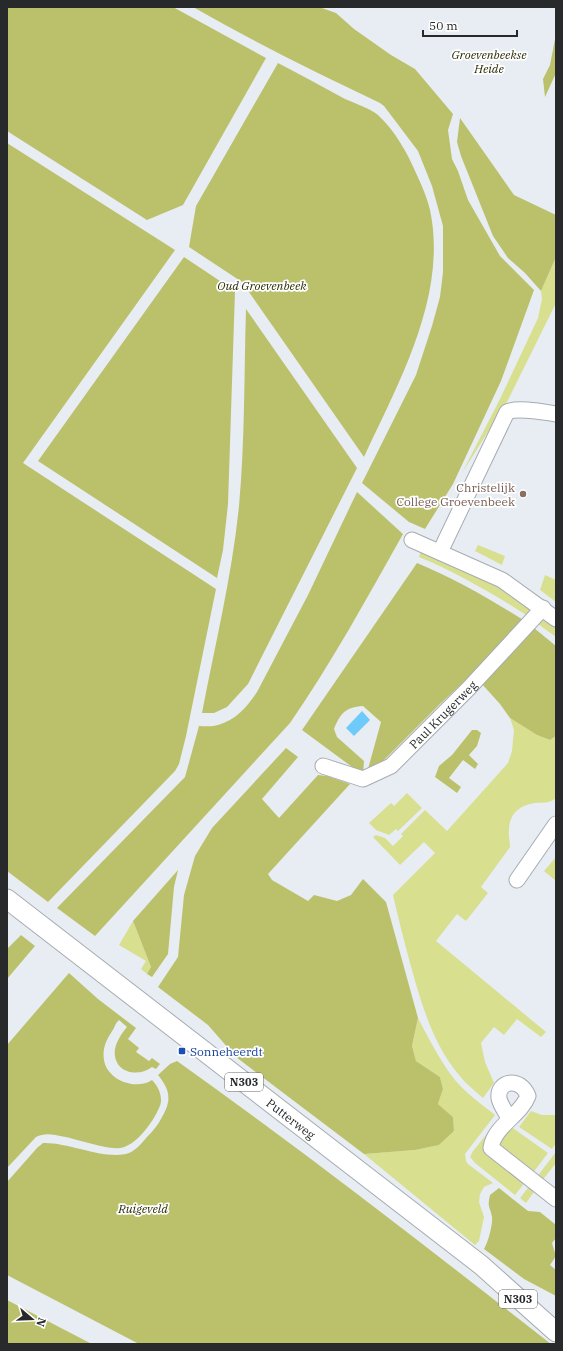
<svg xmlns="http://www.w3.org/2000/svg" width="563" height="1351" font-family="'IBM Plex Serif',serif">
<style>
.green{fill:#d8df8f}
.forest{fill:#bbc16b}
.water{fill:#6ecaf9}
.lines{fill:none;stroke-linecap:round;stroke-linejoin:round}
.minor-casing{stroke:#a7acb2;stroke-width:17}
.major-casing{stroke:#a7acb2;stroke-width:21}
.minor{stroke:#fff;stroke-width:15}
.major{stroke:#fff;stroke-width:19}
.education-dot{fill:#8d6e63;stroke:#fff;stroke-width:1.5}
.transit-dot{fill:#1a4fb4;stroke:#fff;stroke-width:1.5}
.labels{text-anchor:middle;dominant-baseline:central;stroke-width:3.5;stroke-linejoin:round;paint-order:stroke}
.shield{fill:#fff;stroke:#68696b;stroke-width:1}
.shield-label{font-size:11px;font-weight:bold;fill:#27292b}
.park-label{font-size:12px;font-style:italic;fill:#2a2c06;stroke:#fff}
.education-label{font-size:12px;fill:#785e54;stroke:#fff;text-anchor:end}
.street-label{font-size:12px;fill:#27292b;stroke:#fff}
.transit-label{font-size:12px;fill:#164399;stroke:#fff;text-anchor:start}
</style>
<rect width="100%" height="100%" fill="#e7edf3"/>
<path class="green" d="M 556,257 L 556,303 L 508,400 L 462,473 L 500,399 L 538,318 L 542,299 L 541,291 Z
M 478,545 L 505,556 L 502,565 L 475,551 Z
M 424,550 L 499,587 L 533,612 L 531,618 C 495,595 458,573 419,557 L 421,551 Z
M 545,575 L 556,580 L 556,602 L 540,590 Z
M 541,621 L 546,621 L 556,627 L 556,637 L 538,624 Z
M 510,718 L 537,735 L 550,740 L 556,736 L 556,798 C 548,804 545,802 535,803 C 521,805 510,812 509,829 C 508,835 510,841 510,847 L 481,887 L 488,893 L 466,921 L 457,914 L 436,941 L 546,1032 L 541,1037 L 517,1019 L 504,1035 L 494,1027 L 481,1043 L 485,1062 L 494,1083 L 483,1098 C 475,1091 466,1084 459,1075 C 432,1043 421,1002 410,963 C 404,940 398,918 393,895 L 435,853 L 424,842 L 400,865 L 373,837 L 376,835 L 385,838 L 393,846 L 403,836 L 401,834 L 425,810 L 447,831 L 508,763 L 512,751 L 514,730 Z
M 407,793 L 422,808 L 398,831 L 396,829 L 389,835 L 376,830 L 369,823 L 391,803 L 394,806 Z
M 556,857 L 556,881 L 544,871 Z
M 133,921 L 151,967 L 147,974 L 141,969 L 146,961 L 119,945 Z
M 418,1018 C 429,1039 440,1061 455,1080 C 466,1093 481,1104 495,1115 L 465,1154 L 466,1161 L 468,1164 L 493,1183 L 484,1187 L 480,1194 L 479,1202 L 484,1217 L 479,1241 L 475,1245 L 364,1154 L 415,1150 L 439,1145 L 454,1131 L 453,1117 L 438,1104 L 443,1089 L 440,1077 L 416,1061 L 412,1046 Z
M 531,1111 L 542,1115 L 556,1115 L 556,1143 L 552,1149 L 519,1127 Z
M 499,1119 L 500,1120 L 487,1140 L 526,1181 L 515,1195 L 475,1163 L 470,1157 L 473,1151 Z
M 510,1126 L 548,1153 L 532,1174 L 500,1150 L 498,1142 Z
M 556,1152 L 556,1163 L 541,1182 L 536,1178 Z
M 531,1184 L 536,1189 L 526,1203 L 520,1198 Z"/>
<path class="forest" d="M 7,7 L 173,7 L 266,58 L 183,205 L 147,220 L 7,131 Z
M 193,7 L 319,7 L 336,13 L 354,29 L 391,55 L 415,69 L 453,114 L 448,130 L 452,159 L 458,171 L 468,200 L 500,256 L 534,290 L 501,381 L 453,484 L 425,529 L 409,522 L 362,483 L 416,375 L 432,326 L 440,297 L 443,272 L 443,226 L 432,186 L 418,151 L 384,106 L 380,103 C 317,73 254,42 193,7 Z
M 556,34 L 556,73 L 545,97 L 543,79 L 550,65 Z
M 278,63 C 301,75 323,87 345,99 C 354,103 371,109 378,115 C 395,131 407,152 416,173 C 421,184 427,197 430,210 C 448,295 399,382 364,457 L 242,282 L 189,247 L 196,206 Z
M 460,118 L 514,195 L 556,215 L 556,257 L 541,291 L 525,273 L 508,258 L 493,236 L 461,156 L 457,142 Z
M 7,143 L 175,250 L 23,463 L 216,589 L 186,736 L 179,764 L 175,771 L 48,902 L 7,871 Z
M 184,257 L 235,291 L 228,504 L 223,550 L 217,578 L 38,461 Z
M 246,309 L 357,468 L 248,684 L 227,707 L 214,713 L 202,713 C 215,645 232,576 239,506 C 245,441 244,375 246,309 Z
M 357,492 L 403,534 C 367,598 332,662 290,723 L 95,936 L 57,908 L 185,777 L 199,726 C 205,726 212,727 218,725 C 236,720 247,707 257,692 L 308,595 Z
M 417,563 C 455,579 490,599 525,621 L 497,651 L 441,703 L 377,767 L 368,769 L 381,722 L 363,706 C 345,707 340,714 334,729 L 337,737 L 364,761 L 363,775 L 302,730 Z
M 534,628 L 556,646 L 556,736 L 550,740 L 537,735 L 510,718 L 500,704 L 481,683 Z
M 472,730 L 477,730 L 481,733 L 477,746 L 469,755 L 478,764 L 475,769 L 463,760 L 449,778 L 461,787 L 457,793 L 435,777 L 439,766 L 452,755 Z
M 286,748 L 298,757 L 262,799 L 279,818 L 318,775 L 327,776 L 350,784 L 268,874 L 272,880 L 308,901 L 314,895 L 337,901 L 351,895 L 363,879 L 386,902 L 418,1018 L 412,1046 L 416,1061 L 440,1077 L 443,1089 L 438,1104 L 453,1117 L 454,1131 L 439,1145 L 415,1150 L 364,1154 L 236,1057 L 208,1025 L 158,987 L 178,957 L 184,895 L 195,856 L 212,828 Z
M 178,870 L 174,887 L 168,954 L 152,977 L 147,974 L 151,967 L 133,921 Z
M 21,935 L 35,946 L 7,979 L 7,949 Z
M 69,973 L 98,999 L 136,1028 L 128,1039 L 139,1048 L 136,1052 L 149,1061 L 152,1058 L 160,1064 L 156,1069 L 152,1067 C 136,1079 112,1071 115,1049 C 117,1040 122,1033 127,1027 L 119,1020 C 116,1023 115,1025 114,1028 C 107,1039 102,1047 104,1060 C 107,1080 136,1091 152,1080 C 159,1087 164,1099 159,1108 C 153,1122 136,1146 120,1148 C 106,1150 75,1138 60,1136 C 51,1134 44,1133 36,1137 L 7,1168 L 7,1045 Z
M 177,1061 C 305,1152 428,1248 551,1344 L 139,1344 L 7,1275 L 7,1182 L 37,1148 L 43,1143 C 69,1142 106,1161 129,1153 C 136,1150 142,1143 147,1137 C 153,1131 158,1125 162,1117 C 172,1100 170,1090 158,1075 L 170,1064 Z
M 499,1188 L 528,1211 L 540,1212 L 556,1225 L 556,1238 L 552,1243 L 556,1256 L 550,1265 L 556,1270 L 556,1296 L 524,1279 L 484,1249 C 488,1243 493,1224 492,1217 C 490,1206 487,1208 490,1195 Z
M 7,1300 L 88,1342 L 92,1344 L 7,1344 Z"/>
<path class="water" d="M 362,711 L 370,720 L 354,736 L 346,728 Z"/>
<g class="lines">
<defs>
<g id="minor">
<path d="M 412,540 L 502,580 L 556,619"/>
<path d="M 440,552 L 507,412 C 518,407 543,412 556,414"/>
<path id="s1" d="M 323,766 L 363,779 L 391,766 L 469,688 L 543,608"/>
<path d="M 517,880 L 556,824"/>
<path d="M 509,1118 C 506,1112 500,1105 499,1098 C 497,1081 520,1076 528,1096 C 521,1115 494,1126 491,1148 L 556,1199"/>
</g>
<g id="major">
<path id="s2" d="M 7,899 L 481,1265 L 556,1332"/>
</g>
</defs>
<use href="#minor" class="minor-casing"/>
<use href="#major" class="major-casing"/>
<use href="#minor" class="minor"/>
<use href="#major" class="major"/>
</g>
<circle class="education-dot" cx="523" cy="494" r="4"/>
<rect class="transit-dot" x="178" y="1047" width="8" height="8" rx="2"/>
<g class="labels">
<g class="shield">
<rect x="225" y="1073" width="38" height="18" rx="3"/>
<rect x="499" y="1290" width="38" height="18" rx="3"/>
</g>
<g class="shield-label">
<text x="244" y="1082">N303</text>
<text x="518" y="1299">N303</text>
</g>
<g class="park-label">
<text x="489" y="54">Groevenbeekse<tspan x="489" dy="14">Heide</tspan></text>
<text x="262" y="285">Oud Groevenbeek</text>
<text x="143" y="1208">Ruigeveld</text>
</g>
<g class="education-label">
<text x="515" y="487">Christelijk<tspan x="515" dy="14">College Groevenbeek</tspan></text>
</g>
<g class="street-label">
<text stroke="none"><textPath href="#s1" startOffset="146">Paul Krugerweg</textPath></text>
<text stroke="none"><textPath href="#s2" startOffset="359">Putterweg</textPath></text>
</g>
<g class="transit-label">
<text x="190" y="1051">Sonneheerdt</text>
</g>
</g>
<rect width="563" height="1351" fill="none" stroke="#27292b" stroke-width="16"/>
<g transform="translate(32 1319) rotate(109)" stroke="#ffffff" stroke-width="3" paint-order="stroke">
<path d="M0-3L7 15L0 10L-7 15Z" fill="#27292b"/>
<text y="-6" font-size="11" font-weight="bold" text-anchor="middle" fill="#27292b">N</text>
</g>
<path d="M423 30v6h94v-6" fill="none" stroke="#27292b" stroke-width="2"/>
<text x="429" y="30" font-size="12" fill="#27292b" stroke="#ffffff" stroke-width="3" paint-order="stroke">50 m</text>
</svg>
